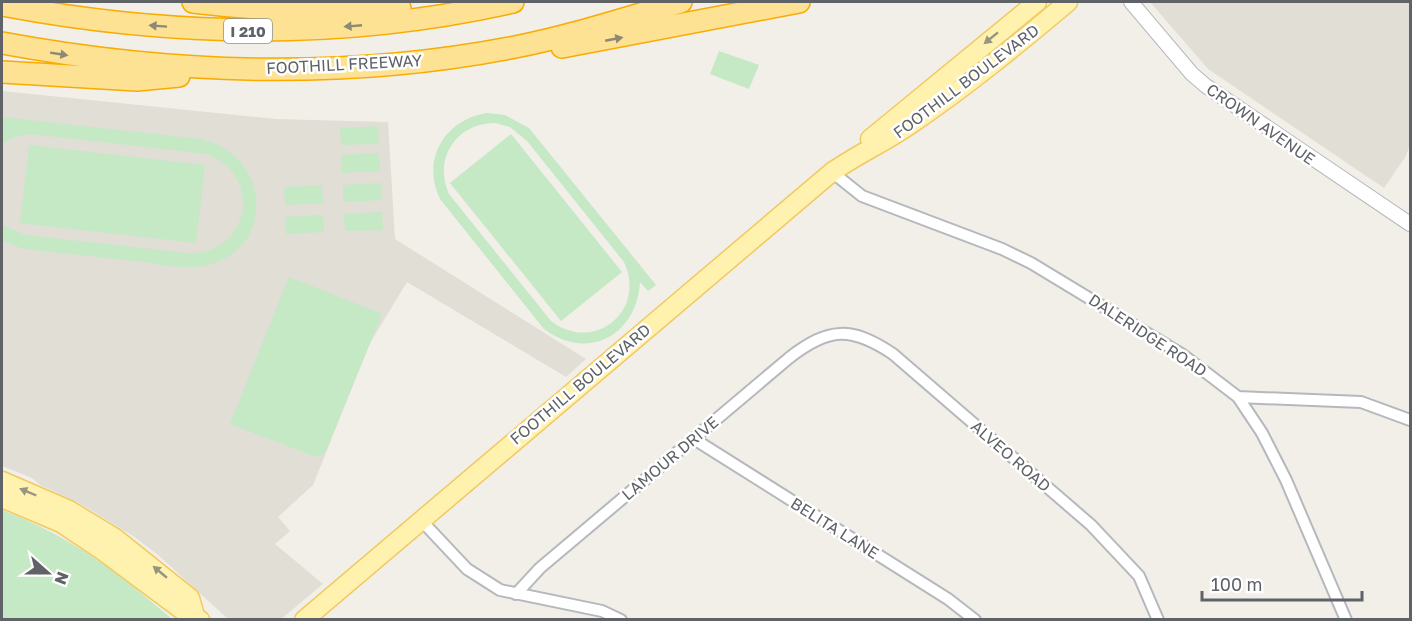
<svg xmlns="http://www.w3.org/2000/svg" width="1412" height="621" font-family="'Golos Text',sans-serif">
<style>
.education{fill:#e1ded6}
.green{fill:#c5e8c5;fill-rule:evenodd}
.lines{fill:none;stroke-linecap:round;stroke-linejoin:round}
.minor-casing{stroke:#b5b8bc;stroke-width:14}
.tertiary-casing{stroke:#b5b8bc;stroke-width:16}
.primary-casing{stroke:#f2c960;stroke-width:21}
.motorway-casing{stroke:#f9ab00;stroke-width:24}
.minor{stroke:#fff;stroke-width:10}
.tertiary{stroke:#fff;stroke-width:14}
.primary{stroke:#fff2af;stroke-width:18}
.motorway{stroke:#fde293;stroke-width:21}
.oneway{fill:#8e8975}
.oneway2{fill:#979581}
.labels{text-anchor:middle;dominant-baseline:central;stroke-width:5;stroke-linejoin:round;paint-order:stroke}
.shield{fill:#fff;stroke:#8f9295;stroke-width:1.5}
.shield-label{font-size:15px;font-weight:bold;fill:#5f6368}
.street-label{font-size:16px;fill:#5f6368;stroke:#fff}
</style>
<rect width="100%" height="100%" fill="#f1efe8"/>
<path class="education" d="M 1150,2 L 1410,2 L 1410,144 L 1406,156 L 1384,188 L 1208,69 Z
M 2,91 L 276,119 L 388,122 L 395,239 L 586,359 L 566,377 L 407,282 L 370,343 L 313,485 L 278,517 L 290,531 L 275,544 L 323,584 L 281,619 L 228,619 L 157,554 L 133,536 L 79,503 L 40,485 L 32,478 L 2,466 Z"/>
<path class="green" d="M 719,51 L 759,65 L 749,89 L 710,74 Z
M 488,113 L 505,115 L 529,128 L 656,285 L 648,291 L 640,282 C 637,335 588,362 544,329 L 440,199 C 421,160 444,119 488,113 ZM 495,123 L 510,127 L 527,141 L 624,262 C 647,311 594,354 551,321 L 449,194 C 433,159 456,123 495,123 Z
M 2,117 L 200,139 C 270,153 278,249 207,265 C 187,270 164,265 143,262 C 104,258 64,253 24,249 L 2,241 L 2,225 L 26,235 L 187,253 C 249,256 265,176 207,154 L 30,134 L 14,137 L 2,144 Z
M 378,126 L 379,144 L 341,145 L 340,128 Z
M 511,134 L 622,272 L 561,321 L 450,183 Z
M 29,145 L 205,165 L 196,243 L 20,223 Z
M 379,153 L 380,171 L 342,173 L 341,155 Z
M 381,183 L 382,200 L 343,202 L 343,185 Z
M 322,185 L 323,203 L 285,205 L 284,187 Z
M 382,212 L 383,230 L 345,231 L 344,214 Z
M 323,215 L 324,232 L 286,234 L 285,217 Z
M 289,277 L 382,314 L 325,453 L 316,457 L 230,424 Z
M 2,510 C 72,537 116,571 172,619 L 2,619 Z"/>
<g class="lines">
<defs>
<path id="minor" d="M 832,172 L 862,196 L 1002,249 L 1031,263 L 1183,355 L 1238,397 L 1262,433 L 1286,480 L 1346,620
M 1238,397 L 1361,402 L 1410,420
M 694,439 L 948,599 L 975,620
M 420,519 L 467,569 L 500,590 L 602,611 L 621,620
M 516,594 L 540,568 L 789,358 C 829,327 851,326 893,354 L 1091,525 L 1139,576 L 1158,620"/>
<path id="tertiary" d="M 1131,2 L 1192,74 L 1206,86 L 1410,224"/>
<path id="primary" d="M 870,139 L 1037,2
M 2,481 L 69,510 L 115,538 L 190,598 L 195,616
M 2,498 L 61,523 L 103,551 L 182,610 L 200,620
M 304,620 L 832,172 C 858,154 885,142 911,124 C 966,87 1018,44 1068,2"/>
<path id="motorway" d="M 193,2 C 262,10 332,14 400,8
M 2,5 C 171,37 345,40 513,2
M 2,43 C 170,74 346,80 515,47 C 571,36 626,18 681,2
M 562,47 L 799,2
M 2,72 L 137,80 L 179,76"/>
</defs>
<use href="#minor" class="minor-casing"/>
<use href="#tertiary" class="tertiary-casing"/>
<use href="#primary" class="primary-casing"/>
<use href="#motorway" class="motorway-casing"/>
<use href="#minor" class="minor"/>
<use href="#tertiary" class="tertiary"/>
<use href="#primary" class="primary"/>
<use href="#motorway" class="motorway"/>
</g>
<defs><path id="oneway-solid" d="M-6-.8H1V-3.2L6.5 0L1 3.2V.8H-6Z" transform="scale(1.5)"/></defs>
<g class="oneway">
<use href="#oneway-solid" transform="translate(158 26) rotate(-176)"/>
<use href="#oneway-solid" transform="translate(353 26) rotate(175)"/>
<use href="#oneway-solid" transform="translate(614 39) rotate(-11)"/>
<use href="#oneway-solid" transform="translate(59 54) rotate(9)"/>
</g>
<g class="oneway2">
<use href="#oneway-solid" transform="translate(991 38) rotate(141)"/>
<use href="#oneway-solid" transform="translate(28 492) rotate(-157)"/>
<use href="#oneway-solid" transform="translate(160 572) rotate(-140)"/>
</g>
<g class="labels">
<rect class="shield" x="224" y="19" width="48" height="24" rx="4.5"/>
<g class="shield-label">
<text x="248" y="31">I 210</text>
</g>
<g class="street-label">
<text transform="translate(344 64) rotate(-3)">FOOTHILL FREEWAY</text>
<text transform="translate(966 81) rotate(-37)">FOOTHILL BOULEVARD</text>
<text transform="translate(1261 124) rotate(35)">CROWN AVENUE</text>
<text transform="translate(1148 335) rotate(33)">DALERIDGE ROAD</text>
<text transform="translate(580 384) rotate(-40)">FOOTHILL BOULEVARD</text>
<text transform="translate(1011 456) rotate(41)">ALVEO ROAD</text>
<text transform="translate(670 458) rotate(-40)">LAMOUR DRIVE</text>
<text transform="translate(835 528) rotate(32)">BELITA LANE</text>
</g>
</g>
<rect width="1412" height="621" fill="none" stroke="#5f6368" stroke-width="6"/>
<g transform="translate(48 573) rotate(111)" stroke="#ffffff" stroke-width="4.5" paint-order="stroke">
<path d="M0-4.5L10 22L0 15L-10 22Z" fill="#5f6368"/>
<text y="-9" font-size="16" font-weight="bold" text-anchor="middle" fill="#5f6368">N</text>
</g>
<path d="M1202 591v9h160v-9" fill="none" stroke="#5f6368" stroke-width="3"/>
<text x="1211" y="591" font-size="18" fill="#5f6368" stroke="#ffffff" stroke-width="4.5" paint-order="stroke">100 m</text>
</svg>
